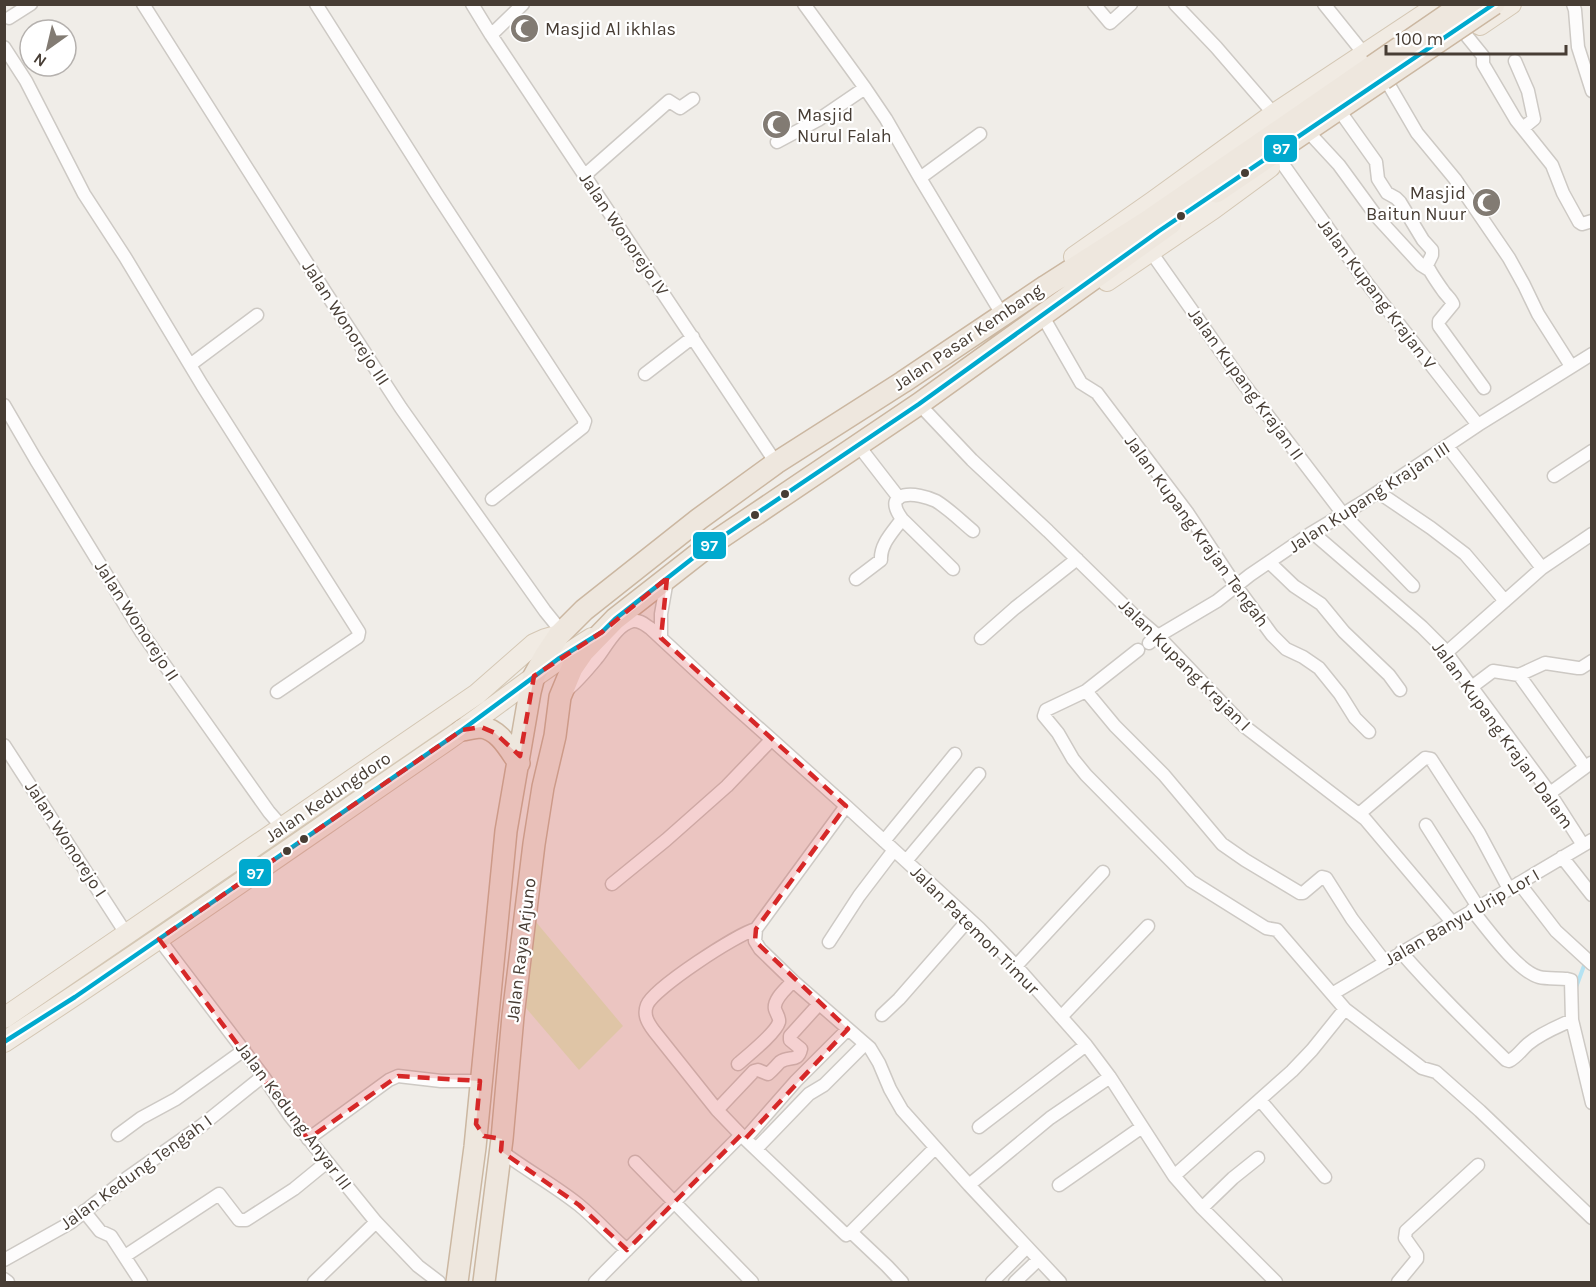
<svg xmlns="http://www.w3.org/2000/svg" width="1596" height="1287" font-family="Karla,sans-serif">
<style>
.green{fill:#e2edc6}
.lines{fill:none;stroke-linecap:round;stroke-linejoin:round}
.stream{stroke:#b4e2f2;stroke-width:4}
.minor-casing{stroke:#cdc9c4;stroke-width:15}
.primary-casing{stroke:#d4c7b4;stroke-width:22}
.trunk-casing{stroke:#cbb7a1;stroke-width:24}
.minor{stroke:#fdfcfc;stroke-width:12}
.primary{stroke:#f1ebe3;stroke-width:20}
.trunk{stroke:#eee7de;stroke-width:21}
.trunk-bridge-casing{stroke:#cbb7a1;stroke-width:24;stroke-linecap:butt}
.trunk-bridge{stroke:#eee7de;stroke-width:21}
.bus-1-casing{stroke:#fff;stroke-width:9}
.bus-1{stroke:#00a9ce;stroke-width:4.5}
.marked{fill:#d62828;fill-opacity:0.2;stroke:#d62828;stroke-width:4.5;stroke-dasharray:12 8;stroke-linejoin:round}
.bus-dot{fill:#473d34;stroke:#fff;stroke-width:2}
.labels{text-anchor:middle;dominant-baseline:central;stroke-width:4.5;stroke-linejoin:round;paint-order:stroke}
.poi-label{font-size:18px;fill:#473d34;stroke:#fff;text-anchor:start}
.street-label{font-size:18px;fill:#473d34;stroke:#fff}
.line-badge{stroke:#fff;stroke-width:2}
.badge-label{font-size:16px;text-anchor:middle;font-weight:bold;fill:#fff}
</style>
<rect width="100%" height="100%" fill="#f0ede8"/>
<path class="green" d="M 536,922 L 623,1026 L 579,1070 L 526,1008 Z"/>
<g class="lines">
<path class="stream" d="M 1575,990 L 1585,963"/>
<defs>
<path id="minor" d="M 143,4 L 326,293 L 401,408 L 545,611 L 562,632
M 316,4 L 436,193 L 585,421 L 583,427 L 492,499
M 472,4 L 491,35 L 776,463
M 804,4 L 865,88 L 886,119 L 920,178 L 1003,316
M 1094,4 L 1110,23 L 1131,4
M 1175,4 L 1216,47 L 1274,114
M 1324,4 L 1365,55
M 1573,4 L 1575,10 L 1578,47 L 1592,91
M 9,18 L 31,4
M 491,35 L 523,4
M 1466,35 L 1483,56 L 1483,64 L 1516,120 L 1552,165 L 1563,193 L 1579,222 L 1582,224 L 1592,221
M 4,47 L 26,81 L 84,194 L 125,257 L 202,385 L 359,632 L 358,637 L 277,692
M 1515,61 L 1528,91 L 1534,119 L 1523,128
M 1389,85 L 1417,133 L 1455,179 L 1509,258 L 1524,285 L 1538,314 L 1571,366
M 1344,117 L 1376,162 L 1378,179 L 1387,193 L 1396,198 L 1400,202 L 1423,240 L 1432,250 L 1432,255 L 1427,265 C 1430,272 1439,285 1444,292 C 1447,296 1451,299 1453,304 L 1439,321 L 1439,326 L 1484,388
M 1314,138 L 1339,165 L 1377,217 L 1421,265 L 1429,270
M 777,142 L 818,120 L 865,88
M 1280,160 L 1366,282 L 1478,425
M 585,175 L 669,101 L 680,108 L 693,99
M 920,178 L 980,134
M 1151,252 L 1243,383 L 1343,514 L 1413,586
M 1042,315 L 1081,383 L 1097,393 L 1100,397 L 1187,512 L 1236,586 L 1272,635 L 1286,649 L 1303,657 L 1319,668 L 1340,694 L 1355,718 L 1369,732
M 190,365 L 257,315
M 645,374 L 693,337
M 919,404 L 972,460 L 1048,531 L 1137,618 L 1158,636 L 1244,726 L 1365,819 L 1452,922
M 4,405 L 36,460 L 142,633 L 269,812 L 283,828
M 858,445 L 899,498
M 1447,446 L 1542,568
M 1554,476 L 1592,451
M 1378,492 L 1431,528 L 1465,554 L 1505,601
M 1313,533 L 1422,627 L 1442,647 L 1547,789 L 1583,845
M 1269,562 L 1294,586 L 1321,604 L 1344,632 L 1389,675 L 1400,690
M 953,569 L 902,519 C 880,489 918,492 936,501 C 949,509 961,521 973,531
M 856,579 L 881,560 C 880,544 893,532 902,519
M 661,638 L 661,614 L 667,580
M 981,638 L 1015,608 L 1077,559
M 1149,643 L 1158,636 L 1217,601 L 1250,575 L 1310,534 L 1363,502 L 1478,425 L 1592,354
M 1138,650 L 1086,691 L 1046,710 L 1044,716 L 1058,733 L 1073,759 L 1086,775 L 1191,881 L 1266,928 L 1277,930 L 1345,1009 L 1422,1068 L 1436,1072 L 1480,1111 L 1592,1218
M 1446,653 L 1542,568 L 1592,534
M 1519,675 L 1585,767
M 1473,686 L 1493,671 L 1519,675 L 1545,663 L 1578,668 L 1581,668 L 1592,661
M 567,690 C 578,681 587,670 597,658 C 606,647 616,625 633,621 C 640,620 644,624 650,628 L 733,705 L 846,806 L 979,928 L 1016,966 L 1086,1045 L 1110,1077 L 1174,1176 L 1202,1208 L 1276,1282
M 1086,691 L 1115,726 L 1164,775 L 1222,844 L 1245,860 L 1300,893 L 1303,893 L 1322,877 L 1326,878 L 1352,919 L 1385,962
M 4,745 L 127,935
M 1550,793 L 1591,763
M 846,806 L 756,929 L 755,941 L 760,949 L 793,981 L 870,1048 L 879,1063 L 890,1089 L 902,1110 L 969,1185 L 1060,1282
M 1359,814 L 1425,758 L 1431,759 L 1479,833 L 1509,889
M 1426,825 L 1478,907
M 884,841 L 955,754
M 1562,857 L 1592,895
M 906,861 L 979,774
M 1519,883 L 1556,931 L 1592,964
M 612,884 L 666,840 L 727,786 L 771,740
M 1472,910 C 1486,927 1517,971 1539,977 C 1547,979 1558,978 1567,979 L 1571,980 L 1572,1020 L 1592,1103
M 756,929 C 737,934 654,988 647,1005 C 643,1015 648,1023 654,1031 L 717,1110 L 741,1135 L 846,1235 L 851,1232 L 935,1148
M 159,939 L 263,1076 L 290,1116 L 376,1222 L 418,1266 L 439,1282
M 829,942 L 859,896 L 894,850
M 1401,952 C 1434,990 1470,1025 1506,1060 L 1509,1061 C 1517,1057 1521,1050 1528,1044 C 1541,1033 1557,1027 1572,1020
M 1016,966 L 1103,872
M 1332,994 L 1592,840
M 882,1015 L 899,999 L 969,919
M 1061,1017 L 1148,926
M 738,1064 C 747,1056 776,1033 779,1022 C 780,1018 776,1013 775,1009 C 773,999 787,988 793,981
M 1260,1100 L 1325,1177
M 717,1110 L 754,1071 L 758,1070 L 768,1074 C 773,1070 776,1066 780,1062 C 789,1055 798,1063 801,1049 L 790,1040 L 790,1036 L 819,1004
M 979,1127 L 1086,1045
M 118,1135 L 141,1118 L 176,1099 L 244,1050
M 308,1139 L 389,1080 L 398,1076 L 441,1081 L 480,1081
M 745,1139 L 796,1081 L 848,1029
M 756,1149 L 809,1094 L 824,1085 L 865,1044
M 501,1151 C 526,1170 554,1185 579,1205 C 596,1219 611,1236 627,1250
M 635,1162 L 752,1282
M 1174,1176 L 1292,1071 L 1312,1050 L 1345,1009
M 969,1185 L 1050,1118 L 1110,1077
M 1059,1185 L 1142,1127
M 1202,1208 L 1233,1178 L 1258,1158
M 84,1211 L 100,1231 L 111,1236 L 141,1282
M 851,1232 L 887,1266 L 902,1282
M 125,1256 L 219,1194 L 239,1220 L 246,1220 L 294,1189 L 327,1162
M 4,1260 L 70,1223 L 127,1178 L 201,1126 L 263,1076
M 4,1279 L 8,1282
M 314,1282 L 376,1222
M 595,1282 L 741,1135
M 992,1282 L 1027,1247
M 1015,1282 L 1038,1260
M 1398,1282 L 1417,1259 L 1417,1255 L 1405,1238 L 1406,1231 L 1478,1165"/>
<path id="primary" d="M 1480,25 L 1511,4
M 1074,257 L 1154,201 L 1274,114 L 1440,4
M 1107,281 L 1213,209 L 1270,167
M 4,1018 L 477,694 L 534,644 L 545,639 L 559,635
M 4,1042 C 150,947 293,846 436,748 C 489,712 538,671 592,638"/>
<path id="trunk" d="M 1216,192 L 1383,79
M 462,730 C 468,729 476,727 481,727 C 500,730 509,749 519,763
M 457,1282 L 475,1147 L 506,831 L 530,692 L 534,676 L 545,656 L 559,635 L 584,610 L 699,519 L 776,463 L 903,382 L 1046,286 L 1151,219 L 1373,66
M 484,1282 L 502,1139 L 513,1016 L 534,844 L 543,787 L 555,736 L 560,697 L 572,668 L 583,652 L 615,619 L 707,547 L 919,404 L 1171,223"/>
</defs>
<use href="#minor" class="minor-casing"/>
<use href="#primary" class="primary-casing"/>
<use href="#trunk" class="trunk-casing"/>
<use href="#minor" class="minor"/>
<use href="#primary" class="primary"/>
<use href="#trunk" class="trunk"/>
<defs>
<path id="trunk-bridge" d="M 1373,66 L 1463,4
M 1383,79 L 1494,4"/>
</defs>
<use href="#trunk-bridge" class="trunk-bridge-casing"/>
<use href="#trunk-bridge" class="trunk-bridge"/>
<defs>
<path id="bus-1" d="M 4,1042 L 75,997 L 462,730 L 558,659 L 602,632 L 615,619 L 707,547 L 919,404 L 1159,231 L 1494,4"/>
</defs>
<use href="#bus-1" class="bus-1-casing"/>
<use href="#bus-1" class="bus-1"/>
</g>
<path class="marked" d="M 667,578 L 661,638 L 846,806 L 756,929 L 755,941 L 848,1029 L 745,1139 L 741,1135 L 627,1250 L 579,1205 L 501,1151 L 502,1139 L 484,1136 L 476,1124 L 480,1081 L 398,1076 L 308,1139 L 159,939 L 462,730 L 481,727 L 495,733 L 520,756 L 534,676 L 602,632 Z"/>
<defs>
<symbol id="mosque-disc" viewBox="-11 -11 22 22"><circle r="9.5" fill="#827b73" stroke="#fff"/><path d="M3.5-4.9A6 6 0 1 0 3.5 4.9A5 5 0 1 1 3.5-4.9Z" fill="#fff"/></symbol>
</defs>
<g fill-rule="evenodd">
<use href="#mosque-disc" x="508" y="12" width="33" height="33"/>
<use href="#mosque-disc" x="760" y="108" width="33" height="33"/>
<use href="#mosque-disc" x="1470" y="186" width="33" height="33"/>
</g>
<g class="bus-dot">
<circle cx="1245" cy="173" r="5"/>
<circle cx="1181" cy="216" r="5"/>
<circle cx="785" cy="494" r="5"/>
<circle cx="755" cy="515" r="5"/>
<circle cx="304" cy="839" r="5"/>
<circle cx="287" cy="851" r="5"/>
</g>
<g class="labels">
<g class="poi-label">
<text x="545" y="29">Masjid Al ikhlas</text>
<text x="797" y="115">Masjid<tspan x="797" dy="21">Nurul Falah</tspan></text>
<text x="1466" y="193" text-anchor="end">Masjid<tspan x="1466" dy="21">Baitun Nuur</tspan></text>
</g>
<g class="street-label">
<text transform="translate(624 234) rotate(56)">Jalan Wonorejo IV</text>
<text transform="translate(1377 294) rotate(53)">Jalan Kupang Krajan V</text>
<text transform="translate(346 323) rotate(57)">Jalan Wonorejo III</text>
<text transform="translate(968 337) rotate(-34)">Jalan Pasar Kembang</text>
<text transform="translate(1246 384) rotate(54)">Jalan Kupang Krajan II</text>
<text transform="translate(1369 497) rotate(-33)">Jalan Kupang Krajan III</text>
<text transform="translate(1197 531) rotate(54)">Jalan Kupang Krajan Tengah</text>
<text transform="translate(137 621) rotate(57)">Jalan Wonorejo II</text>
<text transform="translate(1185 665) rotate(45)">Jalan Kupang Krajan I</text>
<text transform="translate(1503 735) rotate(54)">Jalan Kupang Krajan Dalam</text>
<text transform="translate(328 797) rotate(-34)">Jalan Kedungdoro</text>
<text transform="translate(66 839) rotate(57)">Jalan Wonorejo I</text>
<text transform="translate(1462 917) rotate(-30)">Jalan Banyu Urip Lor I</text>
<text transform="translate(975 930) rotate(45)">Jalan Patemon Timur</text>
<text transform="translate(521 950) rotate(-83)">Jalan Raya Arjuno</text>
<text transform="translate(294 1116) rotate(53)">Jalan Kedung Anyar III</text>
<text transform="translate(136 1172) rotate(-36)">Jalan Kedung Tengah I</text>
</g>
</g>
<g class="line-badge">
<rect x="1263" y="134" width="35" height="29" rx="6" fill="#00a9ce"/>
<rect x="692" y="531" width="35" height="29" rx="6" fill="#00a9ce"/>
<rect x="238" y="858" width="34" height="29" rx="6" fill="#00a9ce"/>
</g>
<g class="badge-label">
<text x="1281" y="154">97</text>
<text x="709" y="551">97</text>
<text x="255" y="879">97</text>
</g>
<rect width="1596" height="1287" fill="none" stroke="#473d34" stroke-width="12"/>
<g transform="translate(48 48) rotate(214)"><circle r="28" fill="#ffffff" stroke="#b5b1ae" stroke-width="1.5"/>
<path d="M0-4.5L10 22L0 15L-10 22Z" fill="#827b73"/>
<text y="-9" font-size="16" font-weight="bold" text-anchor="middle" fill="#473d34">N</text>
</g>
<path d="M1386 45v9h180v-9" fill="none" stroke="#473d34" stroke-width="3"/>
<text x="1395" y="45" font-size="18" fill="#473d34" stroke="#ffffff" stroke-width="4.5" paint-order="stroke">100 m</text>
</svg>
